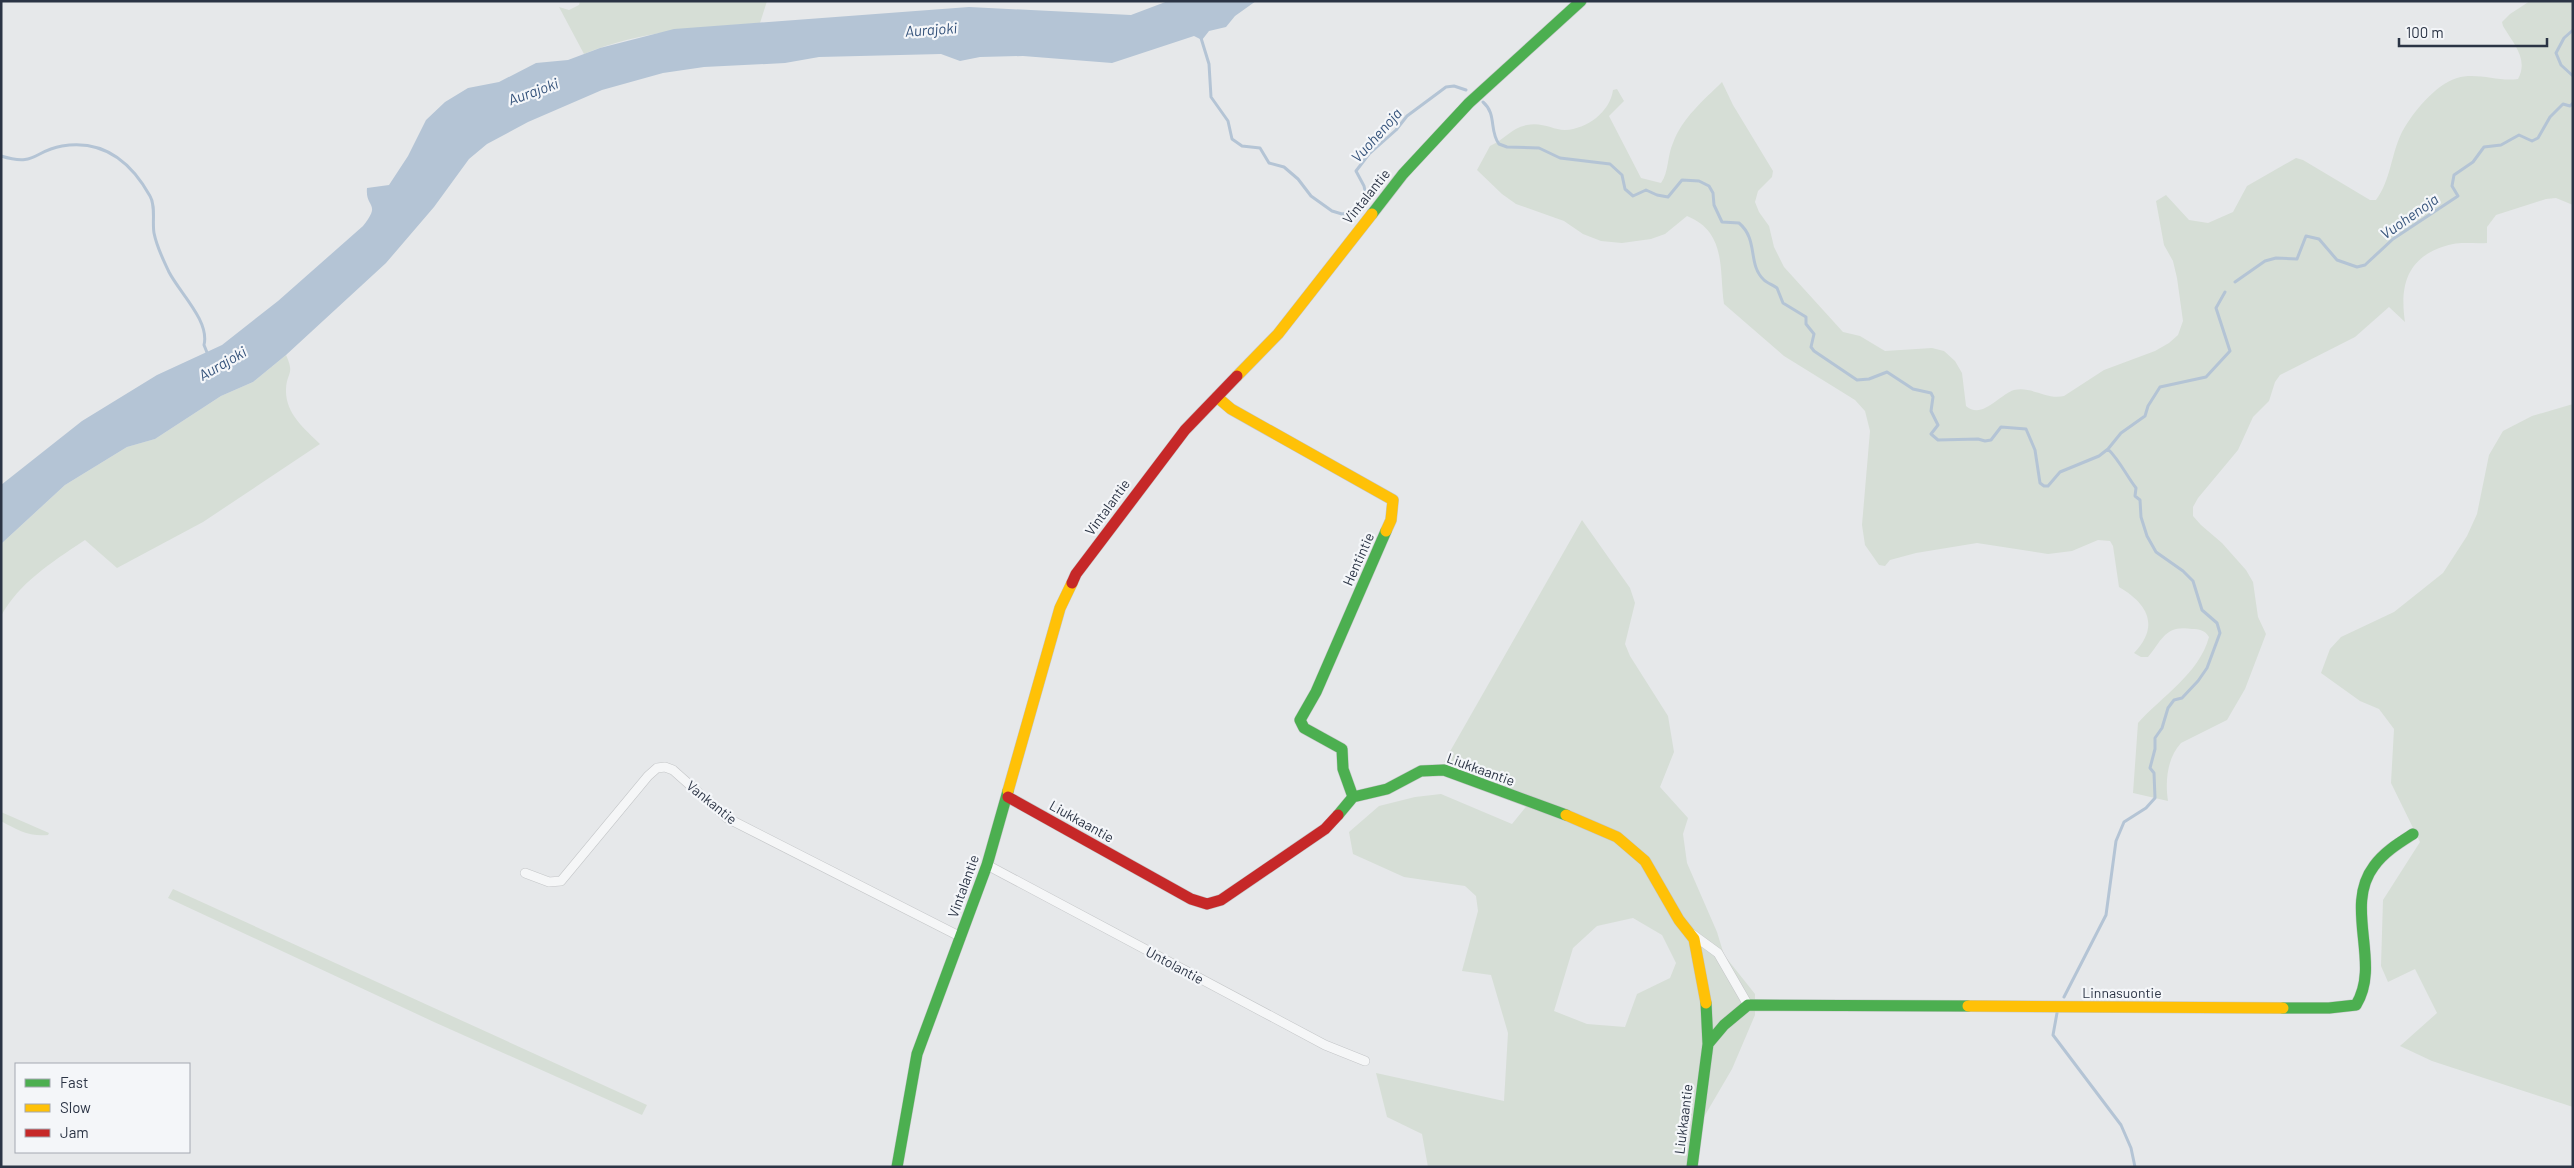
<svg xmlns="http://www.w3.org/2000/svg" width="2574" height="1168" font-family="Barlow,sans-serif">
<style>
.green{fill:#d6ded6;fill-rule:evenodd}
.water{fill:#b4c4d5}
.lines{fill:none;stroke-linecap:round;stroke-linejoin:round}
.stream{stroke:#b4c4d5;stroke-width:3}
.street-casing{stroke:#c4c6c8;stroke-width:10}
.fast-casing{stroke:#c4c6c8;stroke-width:12}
.slow-casing{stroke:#c4c6c8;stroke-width:12}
.jam-casing{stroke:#c4c6c8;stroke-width:12}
.street{stroke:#f5f6f7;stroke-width:9}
.fast{stroke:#4caf50;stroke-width:11}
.slow{stroke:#ffc107;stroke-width:11}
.jam{stroke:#c62828;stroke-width:11}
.labels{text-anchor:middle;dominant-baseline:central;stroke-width:4.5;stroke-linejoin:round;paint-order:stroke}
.street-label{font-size:14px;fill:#2b3445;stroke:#f4f6f9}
.water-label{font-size:15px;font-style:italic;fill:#34527a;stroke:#f4f6f9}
</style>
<rect width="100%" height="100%" fill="#e6e8ea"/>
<path class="green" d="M 580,1 L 767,1 L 760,23 C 699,28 642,30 584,54 L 559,7 L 569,10 L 579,5 Z
M 2530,1 L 2573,1 L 2573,205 L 2556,198 L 2546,199 L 2496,215 L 2487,227 L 2487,243 C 2476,244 2463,242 2453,244 C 2409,254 2399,282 2405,322 L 2389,307 L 2355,337 L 2280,375 L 2275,382 L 2269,401 L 2253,417 L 2238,450 L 2198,498 L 2193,507 L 2193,516 L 2201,525 L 2222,543 L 2246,570 L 2253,582 L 2258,617 L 2266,634 L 2245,689 L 2227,720 L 2181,743 C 2167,758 2165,782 2168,801 L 2133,793 L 2138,723 C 2162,696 2199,674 2209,637 C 2205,630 2199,629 2192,629 C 2165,625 2163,639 2148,657 L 2141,657 L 2134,653 C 2160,626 2148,604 2119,587 L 2113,546 L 2110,541 L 2098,540 L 2072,551 L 2048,554 L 1977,543 L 1916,553 L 1890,560 L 1885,566 L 1879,565 L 1865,545 L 1862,525 L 1870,431 L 1865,411 L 1855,400 L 1784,356 L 1724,304 C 1719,270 1727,232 1687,216 L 1665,234 L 1651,239 L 1622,243 L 1601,241 L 1583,234 L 1564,221 L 1516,204 L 1502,194 L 1477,170 L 1490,146 C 1504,140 1511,128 1527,125 C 1543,122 1553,130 1565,130 C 1587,129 1610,112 1613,90 L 1617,89 L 1624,101 L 1609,116 L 1641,178 L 1661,183 C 1669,172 1667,156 1673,143 C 1682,118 1704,100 1722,82 L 1733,105 L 1773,171 L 1772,177 L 1758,191 L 1755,202 L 1759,212 L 1769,226 L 1774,247 L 1784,267 L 1843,332 L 1860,336 L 1885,351 L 1932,348 L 1944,351 L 1955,361 L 1962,373 L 1966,406 C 1982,420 1999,395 2014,390 C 2032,386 2046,400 2064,396 L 2104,370 L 2155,351 L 2169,343 L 2178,335 L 2183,321 L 2177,278 L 2173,261 L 2164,245 L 2156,201 L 2166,195 L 2189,220 L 2208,223 L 2233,212 L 2247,186 L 2296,158 L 2303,160 L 2370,200 L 2376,200 C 2391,180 2391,154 2402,132 C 2413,112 2435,85 2457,78 C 2477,72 2498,82 2518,79 C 2529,59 2513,43 2503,26 L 2502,22 L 2510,14 Z
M 286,355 C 295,375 287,371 286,389 C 285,414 305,429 320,444 L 203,522 L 117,568 L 85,540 L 82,542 C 52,562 19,583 1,616 L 1,544 L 65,485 L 127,447 L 155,439 L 221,396 L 253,382 Z
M 2573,404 L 2573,1107 L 2432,1061 L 2400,1046 L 2437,1013 L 2415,969 L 2388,982 L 2381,966 L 2383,900 L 2420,842 L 2391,783 L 2394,729 L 2379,709 L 2360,701 L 2321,673 L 2330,649 L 2341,637 L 2394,612 L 2443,573 L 2467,536 L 2477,514 L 2489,455 L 2503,431 L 2532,416 Z
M 1582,520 L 1630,588 L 1635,603 L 1625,644 L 1630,656 L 1668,716 L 1674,752 L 1660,787 L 1688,818 L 1683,834 L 1687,863 L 1717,932 L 1724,955 L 1755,994 L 1755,1015 L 1732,1069 L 1694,1134 L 1686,1167 L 1428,1167 L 1422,1134 L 1387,1117 L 1376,1073 L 1504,1101 L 1508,1033 L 1491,975 L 1462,971 L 1478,911 L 1476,896 L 1465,886 L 1404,877 L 1353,854 L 1349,832 L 1379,806 L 1415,797 L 1441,794 L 1512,824 L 1534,797 L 1444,762 ZM 1633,918 L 1662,935 L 1676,963 L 1670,978 L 1637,994 L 1625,1027 L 1587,1024 L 1554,1011 L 1573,948 L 1597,926 Z
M 1,812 L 49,833 L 48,835 C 30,837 17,830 1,821 Z
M 173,889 L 647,1105 L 642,1115 L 434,1022 L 168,898 Z"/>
<path class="water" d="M 1168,1 L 1256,1 L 1235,16 L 1226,27 L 1209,31 L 1202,40 L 1194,36 L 1112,63 L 1023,56 L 980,57 L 960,61 L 941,54 L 819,57 L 785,63 L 704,67 L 663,73 L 602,90 L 528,122 L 487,144 L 469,159 L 434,207 L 386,263 L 286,355 L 253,382 L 221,396 L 155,439 L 127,447 L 65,485 L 1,544 L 1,485 L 82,421 L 157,375 L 222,345 L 278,301 L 363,226 C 382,202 365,209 367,188 L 389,185 L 408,156 L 426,120 L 445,102 L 468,88 L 499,82 L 536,63 L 568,60 L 600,48 L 674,29 L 969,7 L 1131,15 Z"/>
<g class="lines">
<path class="stream" d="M 2573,30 L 2564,38 L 2556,53 L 2561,65 L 2573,76
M 1201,38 L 1209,64 L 1211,97 L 1228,121 L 1232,139 L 1242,146 L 1260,148 L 1269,163 L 1284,167 L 1298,179 L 1311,196 L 1332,211 L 1342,214 L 1354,212 L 1367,200 L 1364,186 L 1356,171 L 1369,154 L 1396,130 L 1407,116 L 1446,87 L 1454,86 L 1466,90
M 1483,102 C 1497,114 1489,131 1499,144 L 1507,147 L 1539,148 L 1560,158 L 1610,164 L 1622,175 L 1625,189 L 1633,196 L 1646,190 L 1657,195 L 1668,197 L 1682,180 L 1699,181 L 1709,186 L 1713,193 L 1714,205 L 1722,222 L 1739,223 C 1759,240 1747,264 1764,280 C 1767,283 1773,285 1777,288 L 1783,303 L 1806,317 L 1806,324 L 1814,334 L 1811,347 L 1814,351 L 1857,380 L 1869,379 L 1887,372 L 1913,389 L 1931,393 L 1933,397 L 1931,411 L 1938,425 L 1931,434 L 1938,440 L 1978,439 L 1985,441 L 1991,440 L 2001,427 L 2026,429 L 2035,450 L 2040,483 L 2044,486 L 2048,486 L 2060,472 L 2099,456 L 2108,449 L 2121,433 L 2145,416 L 2148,406 L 2160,387 L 2206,377 L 2230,351 L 2216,308 L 2225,292
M 1,156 C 36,167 33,151 62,146 C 103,139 131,162 150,196 C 156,206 152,222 154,233 C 157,248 163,259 169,272 C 179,292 210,321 204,345 L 208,355
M 2235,282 L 2265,261 L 2276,258 L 2297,259 L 2306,236 L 2319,239 L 2337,260 L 2357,267 L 2365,265 L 2393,239 L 2458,196 L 2452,186 L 2454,175 L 2473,162 L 2484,147 L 2501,145 L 2519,135 L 2532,141 L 2538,138 L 2550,117 L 2563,104 L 2570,106 L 2573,103
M 2064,997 L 2106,915 L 2116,841 L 2124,822 L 2146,808 L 2155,798 L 2154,773 L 2150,768 L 2155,749 L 2155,738 L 2162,728 L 2168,708 L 2174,700 L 2182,698 L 2198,681 L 2207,668 L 2220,633 L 2217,623 L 2202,610 L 2193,581 L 2183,571 L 2156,552 L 2147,536 L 2141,517 L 2140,500 L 2135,496 L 2136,488 C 2126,475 2120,461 2108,449
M 2057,1013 L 2053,1035 L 2121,1125 L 2131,1148 L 2135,1167"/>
<defs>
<path id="street" d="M 987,865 L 1325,1045 L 1365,1061
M 525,873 L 549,882 L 561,881 L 648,776 L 657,768 L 665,767 L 673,770 L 727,818 L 961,937
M 1692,934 L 1718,953 L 1748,1005"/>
<path id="fast" d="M 1372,214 L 1403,174 L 1469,103 L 1581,1
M 1353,797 L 1343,769 L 1342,749 L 1304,728 L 1300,720 L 1316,692 L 1386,531
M 1338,815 L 1353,797 L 1387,789 L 1421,771 L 1444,770 L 1566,815
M 2283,1008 L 2329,1008 L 2356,1005 C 2382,963 2343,907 2374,866 C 2384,852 2399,843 2413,834
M 1708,1044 L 1724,1025 L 1748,1005 L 1968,1006
M 897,1167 L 917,1054 L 987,865 L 1008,791
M 1692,1167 L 1708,1044 L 1706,1003"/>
<path id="slow" d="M 1237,376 L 1278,334 L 1372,214
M 1217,397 L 1231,409 L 1393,500 L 1391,520 L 1386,531
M 1008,791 L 1060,608 L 1072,583
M 1566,815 L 1617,837 L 1645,861 L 1679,920 L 1694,939 L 1706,1003
M 1968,1006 L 2283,1008"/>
<path id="jam" d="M 1072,583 L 1076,574 L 1185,430 L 1237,376
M 1008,797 L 1191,899 L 1207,904 L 1221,900 L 1325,829 L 1338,815"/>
</defs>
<use href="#street" class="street-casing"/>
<use href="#fast" class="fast-casing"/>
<use href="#slow" class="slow-casing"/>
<use href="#jam" class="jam-casing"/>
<use href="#street" class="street"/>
<use href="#fast" class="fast"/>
<use href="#slow" class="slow"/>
<use href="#jam" class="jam"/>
</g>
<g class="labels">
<g class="street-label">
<text transform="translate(1366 196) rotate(-51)">Vintalantie</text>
<text transform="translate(1107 507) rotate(-54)">Vintalantie</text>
<text transform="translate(1358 559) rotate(-66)">Hentintie</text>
<text transform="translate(1481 769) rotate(20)">Liukkaantie</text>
<text transform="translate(712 802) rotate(39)">Vankantie</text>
<text transform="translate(1082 821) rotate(29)">Liukkaantie</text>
<text transform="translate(963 886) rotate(-70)">Vintalantie</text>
<text transform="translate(1175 965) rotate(28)">Untolantie</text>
<text x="2122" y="992">Linnasuontie</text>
<text transform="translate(1683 1119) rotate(-83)">Liukkaantie</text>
</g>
<g class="water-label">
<text transform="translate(931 29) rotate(-4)">Aurajoki</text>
<text transform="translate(533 91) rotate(-20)">Aurajoki</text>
<text transform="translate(1376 135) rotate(-48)">Vuohenoja</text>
<text transform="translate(2409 216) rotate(-35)">Vuohenoja</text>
<text transform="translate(222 363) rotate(-30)">Aurajoki</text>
</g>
</g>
<rect width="2574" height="1168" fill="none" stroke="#2b3445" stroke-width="5"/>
<rect x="15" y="1063" width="175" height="90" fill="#f4f6f9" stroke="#a4a8b1"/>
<rect x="25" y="1079" width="25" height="8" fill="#4caf50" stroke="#a4a8b1"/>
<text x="60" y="1088" font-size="15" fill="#2b3445">Fast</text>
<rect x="25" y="1104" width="25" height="8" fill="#ffc107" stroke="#a4a8b1"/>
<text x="60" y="1113" font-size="15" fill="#2b3445">Slow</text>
<rect x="25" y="1129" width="25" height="8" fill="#c62828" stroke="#a4a8b1"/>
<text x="60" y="1138" font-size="15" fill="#2b3445">Jam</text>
<path d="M2399 38v8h148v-8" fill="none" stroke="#2b3445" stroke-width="2.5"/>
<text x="2406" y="38" font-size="15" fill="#2b3445" stroke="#f4f6f9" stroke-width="4" paint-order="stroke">100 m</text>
</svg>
